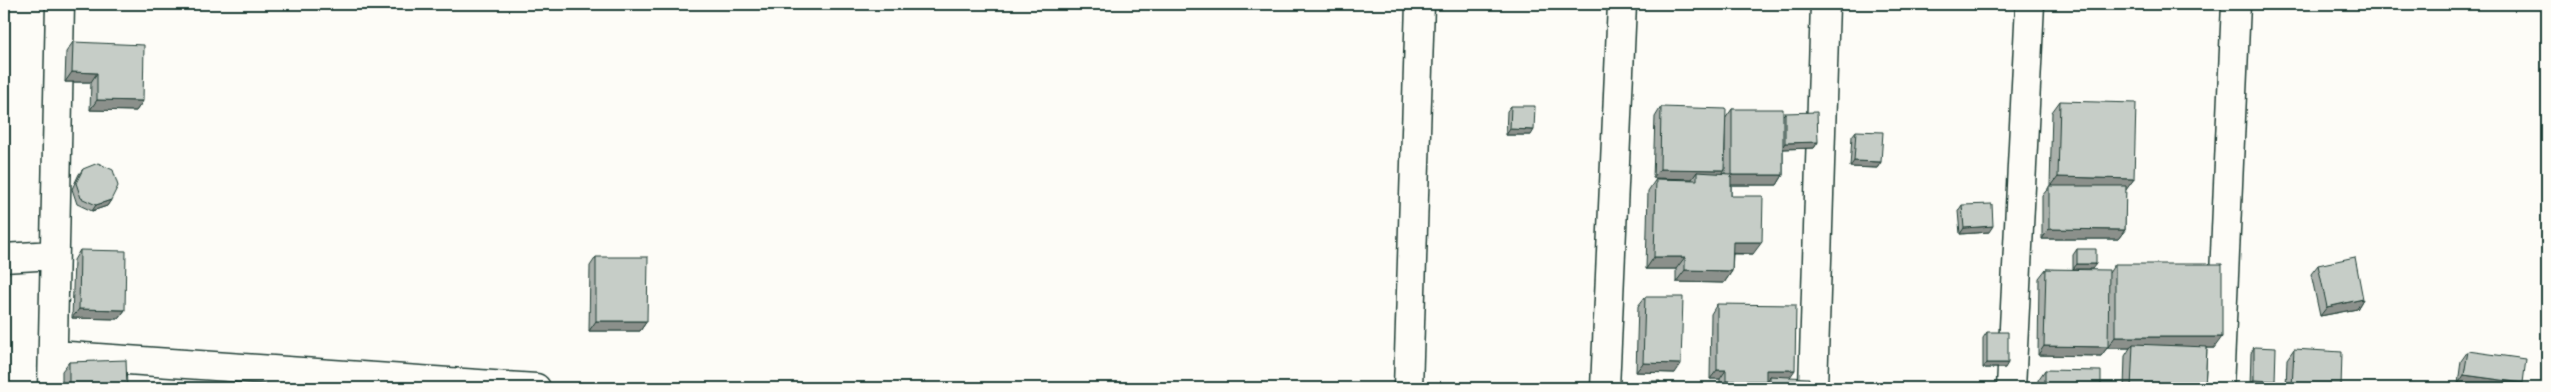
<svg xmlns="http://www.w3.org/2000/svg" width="2551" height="392" font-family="Caveat,sans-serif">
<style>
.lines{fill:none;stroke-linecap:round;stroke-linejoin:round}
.minor-casing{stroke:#1f3d34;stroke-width:31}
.minor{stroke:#fdfcf7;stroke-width:28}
.wall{fill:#aab0ab;stroke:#1f3d34}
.shaded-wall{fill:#8b908b;stroke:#1f3d34}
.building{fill:#c6cdc7;stroke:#1f3d34}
</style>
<rect width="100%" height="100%" fill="#fdfcf7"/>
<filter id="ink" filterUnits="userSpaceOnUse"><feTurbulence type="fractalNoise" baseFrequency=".02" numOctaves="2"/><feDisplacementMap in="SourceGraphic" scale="10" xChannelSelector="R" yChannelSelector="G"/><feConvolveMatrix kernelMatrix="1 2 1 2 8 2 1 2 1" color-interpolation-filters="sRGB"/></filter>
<g filter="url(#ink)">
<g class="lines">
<defs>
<path id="minor" d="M 4,258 L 53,255
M 54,355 L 536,388
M 52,388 L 60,4
M 1408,388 L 1420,4
M 1605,388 L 1622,4
M 1813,388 L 1825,4
M 2011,388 L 2030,4
M 2219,388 L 2236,4"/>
</defs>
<use href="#minor" class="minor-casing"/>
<use href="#minor" class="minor"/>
</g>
<path class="wall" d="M 73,42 L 143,101 L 136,111 L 90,110 L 91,82 L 65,82 L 66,52 Z
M 2060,101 L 2134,179 L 2125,190 L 2125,230 L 2118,239 L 2042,239 L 2042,196 L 2050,186 L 2052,112 Z
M 1511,106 L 1531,135 L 1506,135 L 1507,111 Z
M 1661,107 L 1724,170 L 1722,173 L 1725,173 L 1725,119 L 1732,109 L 1783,115 L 1785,113 L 1818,142 L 1814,148 L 1783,149 L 1783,175 L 1777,185 L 1731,185 L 1731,196 L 1753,254 L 1733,254 L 1732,271 L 1724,283 L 1676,282 L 1676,269 L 1646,269 L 1648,191 L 1656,179 L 1692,180 L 1692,179 L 1653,178 L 1655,117 Z
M 1856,131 L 1881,162 L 1877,168 L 1850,167 L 1852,136 Z
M 83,169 L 111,200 L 107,206 L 92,211 L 77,204 L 72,189 L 79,174 Z
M 1962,205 L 1989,232 L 1960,234 L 1958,211 Z
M 2077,249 L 2096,264 L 2073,269 L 2073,255 Z
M 80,250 L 125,310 L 118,319 L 72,318 L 74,260 Z
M 596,257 L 647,321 L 640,331 L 589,331 L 590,266 Z
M 2115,264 L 2214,348 L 2207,348 L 2205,388 L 2124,388 L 2125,356 L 2130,348 L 2107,348 L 2101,356 L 2038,355 L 2039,278 L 2046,269 L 2109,273 Z
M 2318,265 L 2363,299 L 2357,309 L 2320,316 L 2311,274 Z
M 1645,297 L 1675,373 L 1636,372 L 1638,306 Z
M 1717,304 L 1790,377 L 1808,388 L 1764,388 L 1764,386 L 1768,380 L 1766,380 L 1762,388 L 1720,388 L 1720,379 L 1710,379 L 1711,314 Z
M 1987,332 L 2005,368 L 1983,368 L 1983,338 Z
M 2254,347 L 2275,381 L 2272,386 L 2250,386 L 2251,353 Z
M 2294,349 L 2341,388 L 2286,388 L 2287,359 Z
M 2468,351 L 2519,388 L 2485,388 L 2458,384 L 2461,361 Z
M 69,362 L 127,388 L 62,388 L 62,371 Z
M 2045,370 L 2101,388 L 2038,388 L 2038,380 Z
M 1650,381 L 1660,388 L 1646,388 L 1646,387 Z"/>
<path class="shaded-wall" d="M 72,72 L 97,73 L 91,82 L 65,82 Z
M 97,100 L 143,101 L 136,111 L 90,110 Z
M 1510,129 L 1534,130 L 1531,135 L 1506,135 Z
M 1818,142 L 1814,148 L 1781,149 L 1785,143 Z
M 1854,161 L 1881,162 L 1877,168 L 1850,167 Z
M 1660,169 L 1724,170 L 1717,179 L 1697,172 L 1692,179 L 1653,178 Z
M 1732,175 L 1783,175 L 1777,185 L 1725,185 Z
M 2058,177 L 2134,179 L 2126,190 L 2049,189 Z
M 111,200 L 107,206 L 92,211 L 96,205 Z
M 1993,226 L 1989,232 L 1960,234 L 1964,228 Z
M 2049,229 L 2125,230 L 2118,239 L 2042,239 Z
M 1733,242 L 1762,242 L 1753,254 L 1725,253 Z
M 1654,257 L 1685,257 L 1676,269 L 1646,269 Z
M 2077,264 L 2096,264 L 2092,269 L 2073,269 Z
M 1685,270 L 1732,271 L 1724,283 L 1676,282 Z
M 2363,299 L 2357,309 L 2320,316 L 2327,307 Z
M 79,309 L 125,310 L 118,319 L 72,318 Z
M 596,321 L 647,321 L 640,331 L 589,331 Z
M 2115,337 L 2222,337 L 2214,348 L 2133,348 L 2133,344 L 2130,348 L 2107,348 L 2101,356 L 2038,355 L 2044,346 L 2108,347 Z
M 1643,363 L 1681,364 L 1675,373 L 1636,372 Z
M 1987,363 L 2008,363 L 2005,368 L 1983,368 Z
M 1717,370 L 1726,370 L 1720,379 L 1710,379 Z
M 1766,370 L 1795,370 L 1788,380 L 1770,376 L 1768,380 L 1760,380 Z
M 2464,375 L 2523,383 L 2519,388 L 2487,388 L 2458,384 Z
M 2254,380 L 2275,381 L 2272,386 L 2250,386 Z
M 1726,381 L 1766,381 L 1762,388 L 1721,388 Z"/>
<path class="building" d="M 73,42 L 144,45 L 143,101 L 97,100 L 97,73 L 72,72 Z
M 2060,101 L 2136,103 L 2134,179 L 2058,177 Z
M 1511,106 L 1535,106 L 1534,130 L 1510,129 Z
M 1661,107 L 1726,109 L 1724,170 L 1660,169 Z
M 1732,109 L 1783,109 L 1783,175 L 1732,175 Z
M 1817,112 L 1818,142 L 1785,143 L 1785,113 Z
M 1856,131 L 1883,132 L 1881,162 L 1854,161 Z
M 98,163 L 113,170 L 118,186 L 111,200 L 96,205 L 81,198 L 76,183 L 83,169 Z
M 1697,172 L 1731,174 L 1731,196 L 1763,196 L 1762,242 L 1733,242 L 1732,271 L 1685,270 L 1685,257 L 1654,257 L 1656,179 L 1697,180 Z
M 2049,186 L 2126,186 L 2125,230 L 2049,229 Z
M 1992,204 L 1993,226 L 1964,228 L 1962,205 Z
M 2077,249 L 2096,249 L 2096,264 L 2077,264 Z
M 80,250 L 126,251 L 125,310 L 79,309 Z
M 596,257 L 648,257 L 647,321 L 596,321 Z
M 2355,257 L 2363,299 L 2327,307 L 2318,265 Z
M 2115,264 L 2222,264 L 2222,337 L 2115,337 Z
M 2046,269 L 2109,270 L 2108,347 L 2044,346 Z
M 1645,297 L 1683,297 L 1681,364 L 1643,363 Z
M 1717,304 L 1796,305 L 1795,370 L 1766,370 L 1766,381 L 1726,381 L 1726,370 L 1717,370 Z
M 1987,332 L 2008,332 L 2008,363 L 1987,363 Z
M 2133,344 L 2207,347 L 2205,388 L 2131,388 Z
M 2254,347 L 2276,348 L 2275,381 L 2254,380 Z
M 2294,349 L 2342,352 L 2341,388 L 2292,388 Z
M 2468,351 L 2526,359 L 2523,383 L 2464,375 Z
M 126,360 L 127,388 L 69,388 L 69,362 Z
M 2045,370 L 2101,371 L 2101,388 L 2045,388 Z
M 1770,376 L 1809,378 L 1808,388 L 1770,388 Z
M 1650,381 L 1660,381 L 1660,388 L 1650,388 Z"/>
</g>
<rect width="2551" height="392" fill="none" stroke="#fdfcf7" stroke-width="20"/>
<rect x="10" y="10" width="2531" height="372" fill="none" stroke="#1f3d34" stroke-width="2" filter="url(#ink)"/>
</svg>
